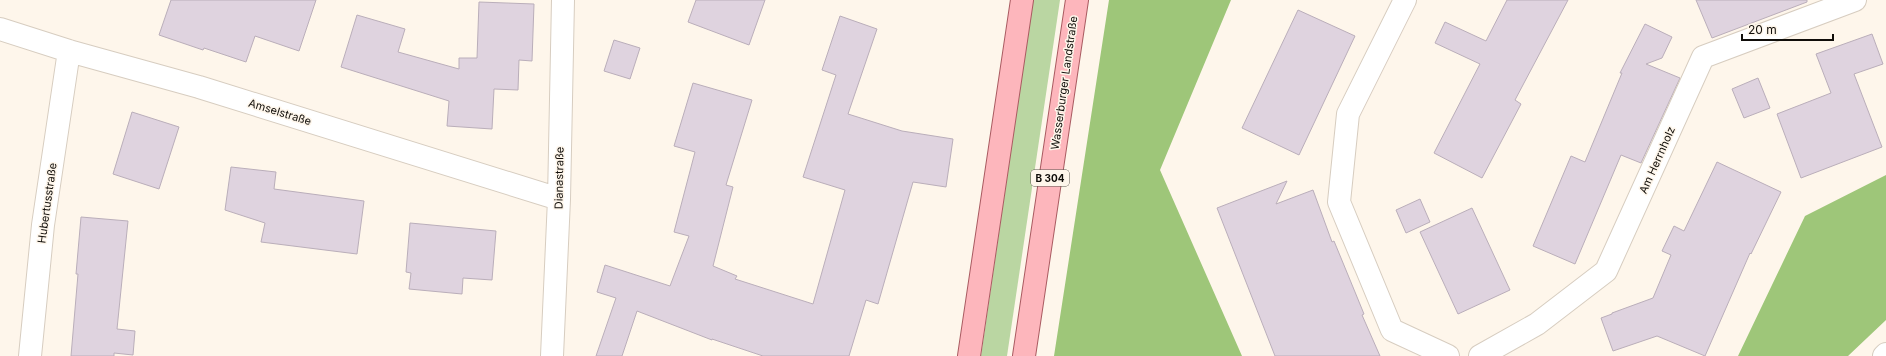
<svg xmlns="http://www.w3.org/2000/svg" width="1886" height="356" font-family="Inter,sans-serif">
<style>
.green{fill:#bad6a2}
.forest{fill:#9ec679}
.building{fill:#dfd3df;stroke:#baaeba}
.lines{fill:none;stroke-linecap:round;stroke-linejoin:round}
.street-casing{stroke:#d7cdc0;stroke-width:24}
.primary-casing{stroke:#a95b61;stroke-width:24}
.street{stroke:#fff;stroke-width:22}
.primary{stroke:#fdb6bc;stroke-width:22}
.labels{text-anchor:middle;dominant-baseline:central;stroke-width:3;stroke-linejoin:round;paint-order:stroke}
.shield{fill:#fef6eb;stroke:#57534d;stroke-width:1}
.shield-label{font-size:10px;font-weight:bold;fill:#100d09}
.street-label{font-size:11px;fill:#100d09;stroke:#fef6eb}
</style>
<rect width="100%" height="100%" fill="#fef6eb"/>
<path class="green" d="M 1033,0 L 1060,0 L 1007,356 L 981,356 Z"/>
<path class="forest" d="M 1109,0 L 1231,0 L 1160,170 L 1242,356 L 1054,356 Z
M 1886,175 L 1886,320 L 1848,356 L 1738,356 L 1805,216 Z"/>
<path class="building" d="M 171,0 L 316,0 L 299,51 L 255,36 L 246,62 L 204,48 L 203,50 L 159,35 Z
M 696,0 L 765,0 L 749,45 L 688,22 Z
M 1507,0 L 1568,0 L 1515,100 L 1521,104 L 1482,178 L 1434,153 L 1480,64 L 1435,43 L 1445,22 L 1486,41 Z
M 1696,0 L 1807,0 L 1807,2 L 1712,38 Z
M 479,2 L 534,4 L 532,61 L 519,60 L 518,90 L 494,89 L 492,129 L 447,126 L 449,101 L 341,67 L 357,15 L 405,29 L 398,52 L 459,69 L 459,58 L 477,58 Z
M 1298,10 L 1355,36 L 1299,155 L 1242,128 Z
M 840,16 L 877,29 L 848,114 L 902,131 L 953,139 L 946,187 L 913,182 L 878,304 L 866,300 L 849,356 L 763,356 L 712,339 L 712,340 L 637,311 L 622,356 L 596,356 L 616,298 L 597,292 L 605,265 L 670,286 L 689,236 L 674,232 L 695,152 L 674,146 L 693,83 L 752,100 L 726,185 L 733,187 L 713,266 L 737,276 L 735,279 L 813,304 L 845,190 L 803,177 L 836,75 L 822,70 Z
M 1645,24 L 1672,37 L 1662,58 L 1646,64 L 1680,78 L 1641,163 L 1621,155 L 1575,264 L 1533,246 L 1571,156 L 1585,162 L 1622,73 L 1620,73 Z
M 1872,34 L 1883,64 L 1854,74 L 1882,147 L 1801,178 L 1777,114 L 1831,93 L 1816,54 Z
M 614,40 L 640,48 L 630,79 L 604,71 Z
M 1758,78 L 1770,108 L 1744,118 L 1732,89 Z
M 132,112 L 179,127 L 159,189 L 113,174 Z
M 1717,162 L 1781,192 L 1751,254 L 1750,253 L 1705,356 L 1657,336 L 1613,351 L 1601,318 L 1612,314 L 1612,313 L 1653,298 L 1671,255 L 1662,251 L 1674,226 L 1684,231 Z
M 231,167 L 276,172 L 274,189 L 364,201 L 357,254 L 261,242 L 265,223 L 225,210 Z
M 1287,181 L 1276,204 L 1313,190 L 1332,242 L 1334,241 L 1355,292 L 1364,314 L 1362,315 L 1380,356 L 1275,356 L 1217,208 Z
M 1420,199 L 1430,222 L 1406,233 L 1396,210 Z
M 1472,208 L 1510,290 L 1458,314 L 1420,232 Z
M 81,217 L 128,221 L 117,329 L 135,331 L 133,355 L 114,353 L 114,356 L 71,356 L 78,274 L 76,274 Z
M 410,223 L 496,231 L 492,280 L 463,278 L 462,294 L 409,289 L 411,273 L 406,272 Z"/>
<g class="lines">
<defs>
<path id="street" d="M 1405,0 L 1348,114 L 1339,202 L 1392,330 L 1448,356
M 0,29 L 69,51 L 199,87 L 559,199
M 30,356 L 43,225 L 69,51
M 552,356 L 559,199 L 563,0
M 1480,356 L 1537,324 L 1606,271 L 1703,57 L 1855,0
M 1884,356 L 1886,354"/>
<path id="primary" d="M 969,356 L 1022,0
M 1024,356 L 1077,0"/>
</defs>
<use href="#street" class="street-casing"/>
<use href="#primary" class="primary-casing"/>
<use href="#street" class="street"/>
<use href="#primary" class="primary"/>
</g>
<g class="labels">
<rect class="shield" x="1031" y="170" width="38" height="16" rx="3"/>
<g class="shield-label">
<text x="1050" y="178">B 304</text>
</g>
<g class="street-label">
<text transform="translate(1064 83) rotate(-82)">Wasserburger Landstraße</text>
<text transform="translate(280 112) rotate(17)">Amselstraße</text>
<text transform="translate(1657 160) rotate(-66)">Am Herrnholz</text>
<text transform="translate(559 178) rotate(-89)">Dianastraße</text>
<text transform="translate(47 203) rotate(-82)">Hubertusstraße</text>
</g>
</g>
<path d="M1742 34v6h91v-6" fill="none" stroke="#100d09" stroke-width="2"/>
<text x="1748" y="34" font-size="12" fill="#100d09" stroke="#fef6eb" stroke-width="3" paint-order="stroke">20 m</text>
</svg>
